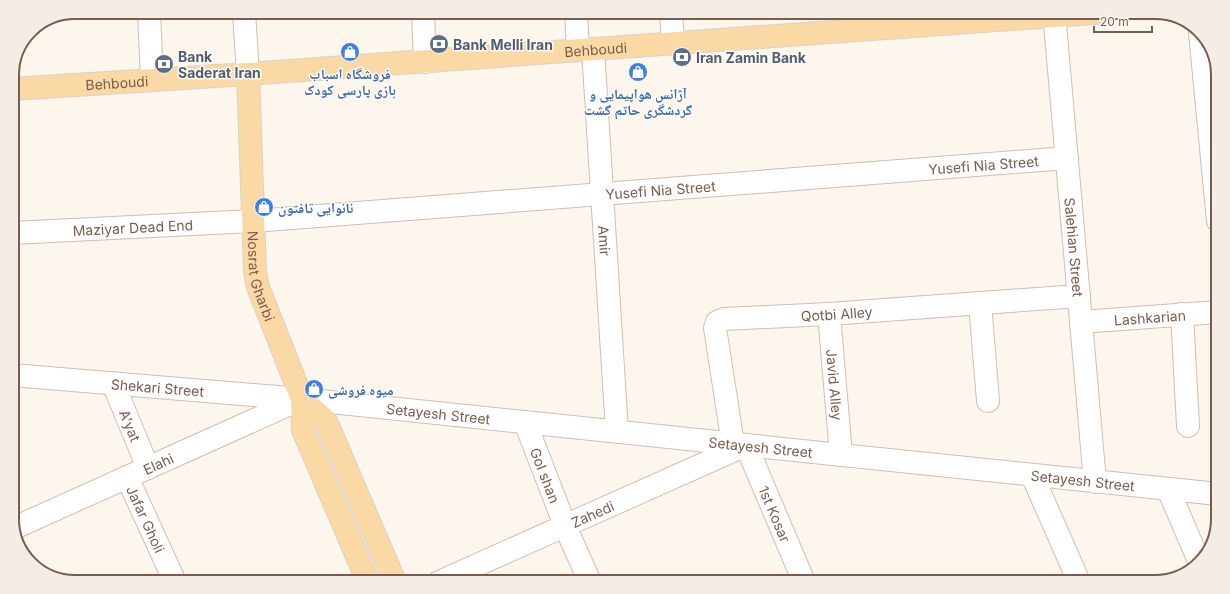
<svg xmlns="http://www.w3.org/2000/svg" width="1230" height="594" font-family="Inter,'Noto Naskh Arabic',sans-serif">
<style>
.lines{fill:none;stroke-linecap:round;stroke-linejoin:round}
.minor-casing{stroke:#d1beb0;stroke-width:24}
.major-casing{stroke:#dad1cd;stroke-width:24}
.minor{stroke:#fff;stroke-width:22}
.major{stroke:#fbd9a5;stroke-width:22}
.labels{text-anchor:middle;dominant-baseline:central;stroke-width:3;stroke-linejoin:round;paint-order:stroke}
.service-label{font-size:14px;font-weight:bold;fill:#4e5e75;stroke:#fffaf3;text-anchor:start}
.street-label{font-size:14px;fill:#7a5c4d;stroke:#fffaf3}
.shop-label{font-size:14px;font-weight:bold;fill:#366cbe;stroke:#fffaf3}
.rim{fill:none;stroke:#7a5c4d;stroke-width:2}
</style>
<rect width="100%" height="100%" fill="#fdf6ec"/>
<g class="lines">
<defs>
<g id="minor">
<path d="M 149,12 L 152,80"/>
<path d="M 244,12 L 248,74"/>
<path d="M 423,12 L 425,62"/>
<path d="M 576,12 L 578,50"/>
<path d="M 671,12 L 673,44"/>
<path d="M 903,12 L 903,27"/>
<path id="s1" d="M 1054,12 L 1095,482"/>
<path d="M 1200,33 L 1218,221"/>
<path id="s2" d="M 593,49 L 617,432"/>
<path id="s3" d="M 12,233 L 253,221 L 1067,158"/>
<path d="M 980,303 L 988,401"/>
<path id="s4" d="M 829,314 L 841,455"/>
<path d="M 1182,314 L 1188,426"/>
<path id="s5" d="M 1081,322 L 1218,312"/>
<path id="s6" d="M 12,375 L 302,399 L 1218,494"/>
<path id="s7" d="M 113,383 L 148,468"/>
<path id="s8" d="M 525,422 L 566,528 L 565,526 L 590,582"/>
<path id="s9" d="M 733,444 L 715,328 L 717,322 L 724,319 L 829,314 L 1079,296"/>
<path d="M 1032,475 L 1076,575"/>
<path id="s10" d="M 127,477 L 175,582"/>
<path d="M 1168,489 L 1199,561"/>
<path id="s11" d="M 14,528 L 301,399"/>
<path id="s12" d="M 439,582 L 746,445 L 804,582"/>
</g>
<g id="major">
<path id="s13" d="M 248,74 L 255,271 L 258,287 L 302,399 L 303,430 L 368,582"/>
<path id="s14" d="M 12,89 L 248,74 L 1108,12"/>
<path d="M 302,399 L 326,421 L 395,582"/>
</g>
</defs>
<use href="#minor" class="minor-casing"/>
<use href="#major" class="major-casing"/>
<use href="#minor" class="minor"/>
<use href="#major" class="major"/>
</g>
<defs>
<symbol id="bank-disc" viewBox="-11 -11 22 22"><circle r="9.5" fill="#5c6f8a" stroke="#fffaf3"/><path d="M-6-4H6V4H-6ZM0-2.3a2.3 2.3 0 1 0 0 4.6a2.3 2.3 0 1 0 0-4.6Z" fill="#fff"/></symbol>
<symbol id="shop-disc" viewBox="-11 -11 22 22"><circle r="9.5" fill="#3f7fe0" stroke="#fffaf3"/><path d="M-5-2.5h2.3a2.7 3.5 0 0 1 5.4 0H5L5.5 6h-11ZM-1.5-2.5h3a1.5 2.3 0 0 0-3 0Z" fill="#fff"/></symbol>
</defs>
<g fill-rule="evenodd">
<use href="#bank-disc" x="428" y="33" width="22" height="22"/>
<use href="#shop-disc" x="339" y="41" width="22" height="22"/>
<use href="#bank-disc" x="671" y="46" width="22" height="22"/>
<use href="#bank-disc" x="153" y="53" width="22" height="22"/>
<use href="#shop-disc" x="627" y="61" width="22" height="22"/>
<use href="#shop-disc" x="253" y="196" width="22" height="22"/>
<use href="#shop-disc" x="303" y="378" width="22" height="22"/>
</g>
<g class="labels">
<g class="service-label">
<text x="453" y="44">Bank Melli Iran</text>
<text x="178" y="56">Bank<tspan x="178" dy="16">Saderat Iran</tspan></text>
<text x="696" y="57">Iran Zamin Bank</text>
</g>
<g class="street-label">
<text stroke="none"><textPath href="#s14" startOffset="585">Behboudi</textPath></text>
<text stroke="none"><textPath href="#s14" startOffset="105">Behboudi</textPath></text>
<text stroke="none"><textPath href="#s3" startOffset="974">Yusefi Nia Street</textPath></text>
<text stroke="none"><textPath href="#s3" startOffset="650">Yusefi Nia Street</textPath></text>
<text stroke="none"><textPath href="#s3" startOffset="121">Maziyar Dead End</textPath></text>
<text stroke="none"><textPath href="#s2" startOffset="192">Amir</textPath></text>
<text stroke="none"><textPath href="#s1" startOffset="236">Salehian Street</textPath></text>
<text stroke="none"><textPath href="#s13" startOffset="203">Nosrat Gharbi</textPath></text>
<text stroke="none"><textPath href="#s9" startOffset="244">Qotbi Alley</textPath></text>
<text stroke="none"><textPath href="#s5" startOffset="69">Lashkarian</textPath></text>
<text stroke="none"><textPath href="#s4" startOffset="71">Javid Alley</textPath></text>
<text stroke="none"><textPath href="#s6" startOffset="146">Shekari Street</textPath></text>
<text stroke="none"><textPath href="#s6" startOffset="428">Setayesh Street</textPath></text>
<text stroke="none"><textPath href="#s7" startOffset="46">A'yat</textPath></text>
<text stroke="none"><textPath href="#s6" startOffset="752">Setayesh Street</textPath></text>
<text stroke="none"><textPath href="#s11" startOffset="158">Elahi</textPath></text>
<text stroke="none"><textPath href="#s8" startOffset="57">Gol shan</textPath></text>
<text stroke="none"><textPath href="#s6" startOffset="1076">Setayesh Street</textPath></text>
<text stroke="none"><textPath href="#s12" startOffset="411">1st Kosar</textPath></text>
<text stroke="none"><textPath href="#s12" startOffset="168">Zahedi</textPath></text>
<text stroke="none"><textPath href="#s10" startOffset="46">Jafar Gholi</textPath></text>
</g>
<g class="shop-label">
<text x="350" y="73">فروشگاه اسباب<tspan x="350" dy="16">بازی پارسی کودک</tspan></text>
<text x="638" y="93">آژانس هواپیمایی و<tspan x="638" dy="16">گردشگری حاتم گشت</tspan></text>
<text x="278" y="207" text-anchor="start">نانوایی تافتون</text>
<text x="328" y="389" text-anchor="start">میوه فروشی</text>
</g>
</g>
<path d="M0 0H1230V594H0ZM75 19H1155A56 56 0 0 1 1211 75V519A56 56 0 0 1 1155 575H75A56 56 0 0 1 19 519V75A56 56 0 0 1 75 19Z" fill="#f4ede6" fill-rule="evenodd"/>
<path class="rim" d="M75 19H1155A56 56 0 0 1 1211 75V519A56 56 0 0 1 1155 575H75A56 56 0 0 1 19 519V75A56 56 0 0 1 75 19Z"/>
<path d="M1094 26v6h58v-6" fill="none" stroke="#7a5c4d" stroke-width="2"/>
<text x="1100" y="26" font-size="12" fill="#7a5c4d" stroke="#fffaf3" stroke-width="3" paint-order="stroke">20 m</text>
</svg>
